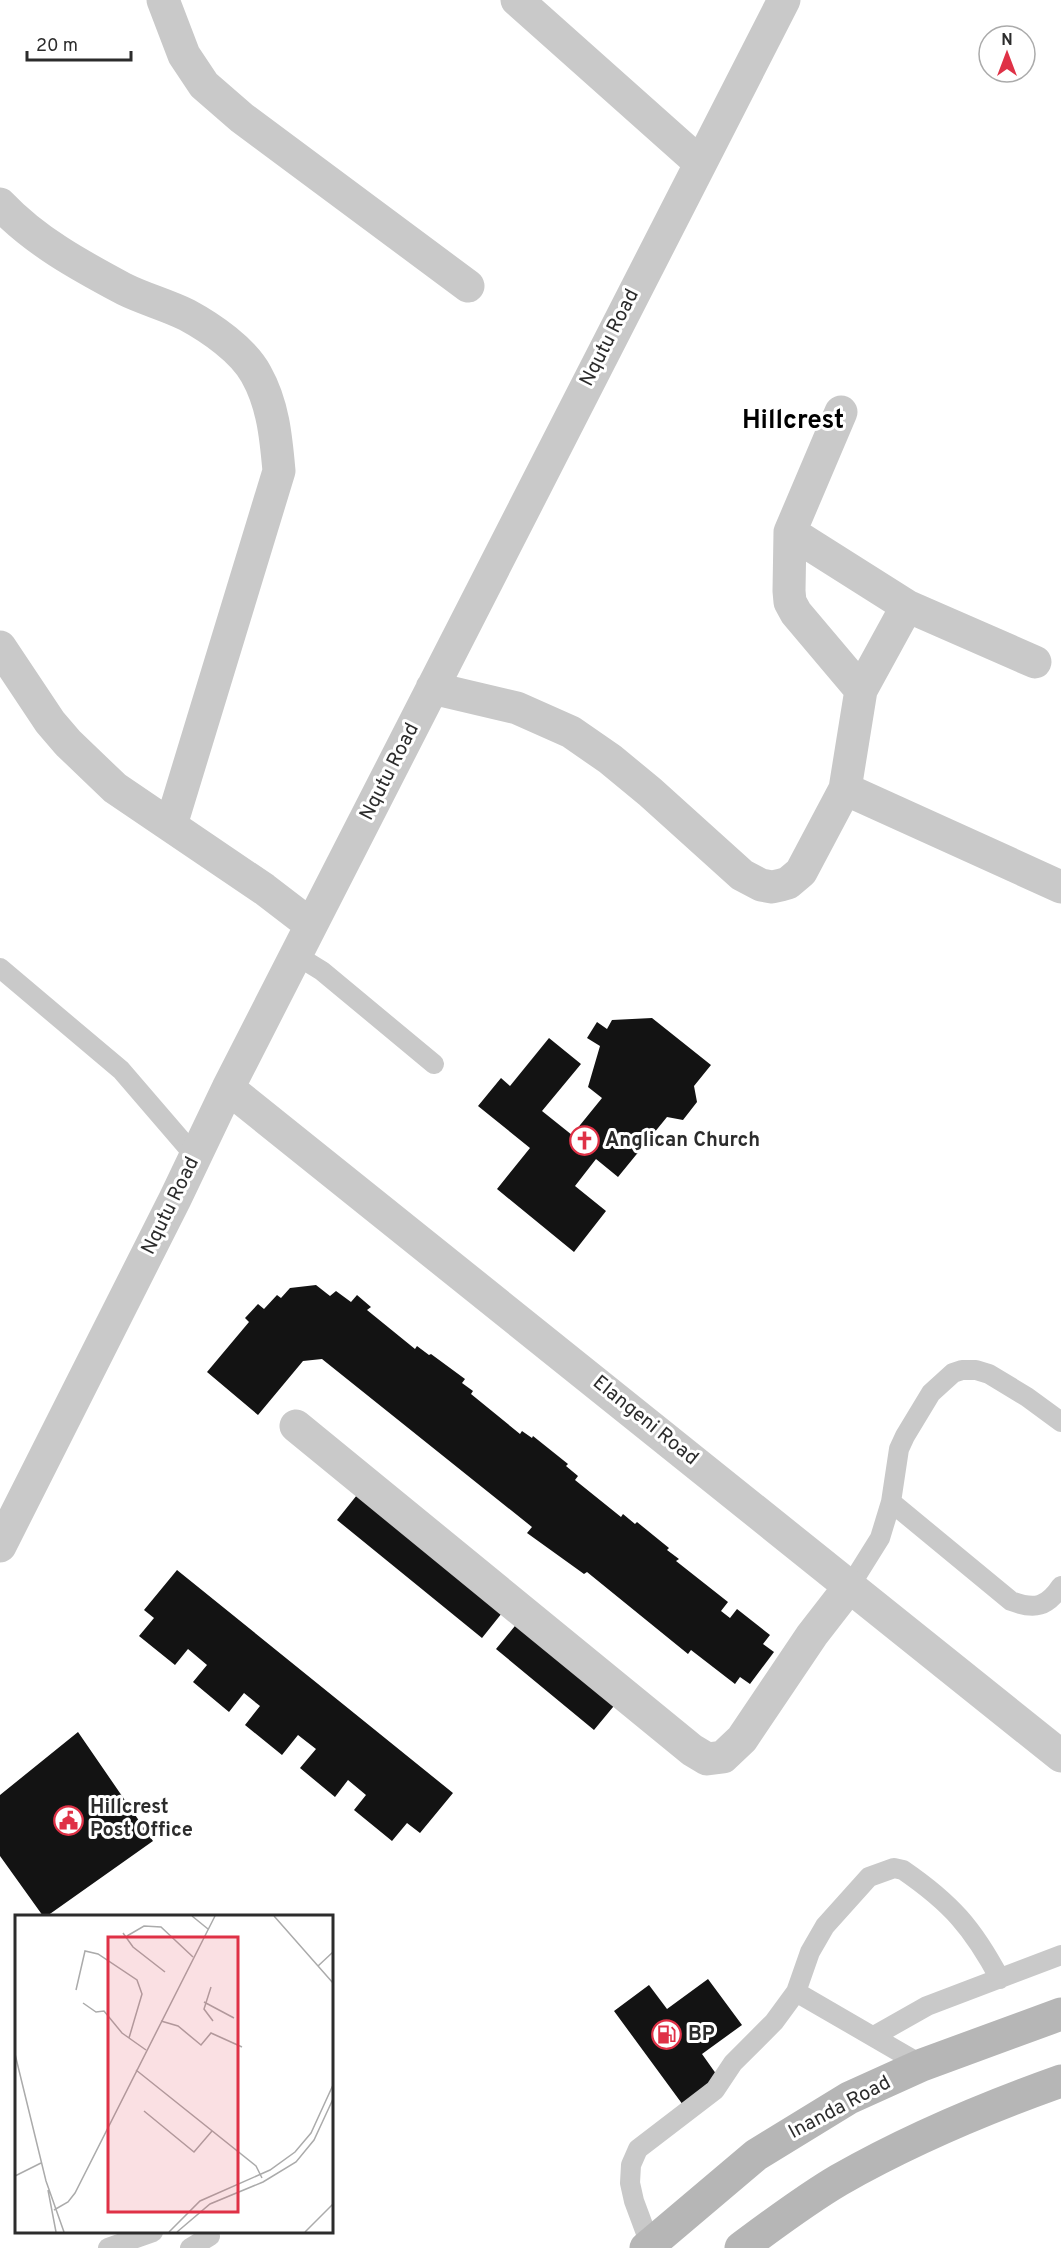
<svg xmlns="http://www.w3.org/2000/svg" width="1061" height="2248" font-family="Overpass,sans-serif">
<style>
.building{fill:#131313}
.lines{fill:none;stroke-linecap:round;stroke-linejoin:round}
.lane{stroke:#c9c9c9;stroke-width:20}
.street{stroke:#c9c9c9;stroke-width:33}
.secondary{stroke:#b6b6b6;stroke-width:33}
.labels{text-anchor:middle;dominant-baseline:central;stroke-width:6;stroke-linejoin:round;paint-order:stroke}
.street-label{font-size:20px;fill:#2c2c2c;stroke:#fff}
.poi-label{font-size:20px;font-weight:bold;fill:#2c2c2c;stroke:#fff;text-anchor:start}
.district-label{font-size:26px;font-weight:bold;fill:#000;stroke:#fff}
.inset-road{fill:none;stroke:#ababab;stroke-width:1.5}
.view{fill:#df3146;fill-opacity:0.15;stroke:#df3146;stroke-width:3}
.inset-edge{fill:none;stroke:#2c2c2c;stroke-width:3}
</style>
<rect width="100%" height="100%" fill="#fff"/>
<path class="building" d="M 652,1018 L 711,1065 L 694,1086 L 697,1102 L 683,1120 L 667,1117 L 618,1177 L 596,1159 L 575,1186 L 606,1211 L 574,1252 L 497,1189 L 530,1148 L 478,1106 L 501,1078 L 510,1086 L 549,1038 L 581,1064 L 542,1111 L 572,1135 L 602,1098 L 588,1087 L 600,1046 L 587,1038 L 597,1022 L 607,1029 L 612,1020 Z
M 316,1285 L 330,1296 L 336,1291 L 351,1302 L 357,1295 L 371,1307 L 367,1310 L 415,1349 L 417,1346 L 429,1355 L 431,1354 L 465,1379 L 462,1383 L 473,1391 L 471,1394 L 520,1434 L 522,1431 L 532,1438 L 533,1436 L 568,1464 L 566,1466 L 578,1476 L 575,1480 L 621,1517 L 623,1514 L 635,1524 L 637,1522 L 669,1548 L 667,1550 L 679,1559 L 676,1561 L 728,1602 L 721,1611 L 730,1618 L 737,1609 L 770,1635 L 763,1644 L 774,1652 L 750,1684 L 740,1677 L 735,1684 L 691,1650 L 688,1654 L 587,1572 L 584,1574 L 527,1533 L 532,1527 L 322,1359 L 303,1361 L 258,1415 L 207,1372 L 249,1322 L 245,1318 L 258,1304 L 264,1309 L 277,1295 L 281,1298 L 290,1288 Z
M 361,1490 L 506,1608 L 482,1638 L 337,1520 Z
M 177,1570 L 453,1793 L 420,1833 L 407,1823 L 392,1841 L 354,1810 L 366,1795 L 348,1780 L 335,1797 L 300,1768 L 316,1749 L 298,1735 L 282,1755 L 245,1725 L 260,1706 L 244,1693 L 229,1712 L 193,1682 L 207,1665 L 188,1649 L 175,1665 L 139,1636 L 154,1618 L 144,1610 Z
M 519,1621 L 618,1701 L 594,1730 L 496,1649 Z
M 78,1732 L 153,1841 L 47,1916 L 43,1916 L 0,1856 L 0,1795 Z
M 708,1979 L 742,2025 L 702,2054 L 719,2078 L 683,2105 L 614,2011 L 649,1985 L 667,2009 Z"/>
<g class="lines">
<path class="lane" d="M 296,955 L 322,971 L 434,1064
M 0,968 L 121,1070 L 195,1156
M 891,1502 L 1011,1601 C 1035,1610 1047,1607 1061,1586
M 850,1586 L 880,1538 L 891,1502 L 899,1449 L 905,1436 L 931,1393 L 953,1373 L 962,1370 L 976,1370 L 989,1374 L 1027,1397 L 1061,1422
M 796,1992 L 810,1952 L 825,1926 L 869,1877 L 894,1868 L 903,1870 C 951,1903 973,1928 1000,1979
M 874,2036 L 927,2006 L 1061,1955
M 650,2244 L 634,2201 L 630,2183 L 631,2165 L 638,2149 L 715,2090 L 733,2063 L 774,2022 L 796,1992 L 922,2065
M 108,2248 L 153,2232
M 190,2248 L 210,2236"/>
<path class="street" d="M 163,0 L 184,55 L 204,85 L 242,118 L 468,286
M 517,0 L 700,163
M 0,204 C 35,241 79,265 124,289 C 144,299 167,305 187,315 C 211,328 243,350 256,374 C 273,404 276,437 279,471 L 171,825
M 841,412 L 790,532 L 789,591 L 790,602 L 796,613 L 861,690
M 790,532 L 907,606 L 1035,662
M 0,647 L 50,722 L 68,743 L 115,788 L 264,889 L 311,925
M 432,688 L 517,708 L 571,732 L 610,759 L 650,792 L 742,875 L 761,885 L 772,887 L 781,885 L 788,883 L 801,872 L 845,789 L 1061,887
M 845,789 L 861,690 L 907,606
M 228,1088 L 1061,1756
M 296,1426 L 692,1750 L 707,1759 L 723,1757 L 742,1739 L 812,1635 L 850,1586
M 0,1546 L 175,1199 L 228,1088 L 784,0"/>
<path class="secondary" d="M 646,2248 L 756,2155 L 849,2098 L 922,2065 L 1061,2014
M 741,2248 C 772,2225 805,2200 839,2180 C 909,2140 985,2108 1061,2081"/>
</g>
<defs>
<symbol id="church-ring" viewBox="-11 -11 22 22"><circle r="9.5" fill="#fff" stroke="#df3146" stroke-width="1.5"/><path d="M-1.2-6h2.4v3.5h3.3v2.4h-3.3V6h-2.4V-.1h-3.3v-2.4h3.3Z" fill="#df3146"/></symbol>
<symbol id="civic-ring" viewBox="-11 -11 22 22"><circle r="9.5" fill="#fff" stroke="#df3146" stroke-width="1.5"/><path d="M-.6-6.5H3V-4.5H.6V-3L4-1V1h2V6H-6V1h2V-1L-.6-3ZM-1.2 2.5V6h2.4V2.5Z" fill="#df3146"/></symbol>
<symbol id="fuel-ring" viewBox="-11 -11 22 22"><circle r="9.5" fill="#fff" stroke="#df3146" stroke-width="1.5"/><path d="M-5.5-6h7V0h2V4h1.3V-2.5L3-4.5l.8-.8L6-3V5H2.5V1h-1V6h-7ZM-4.2-4.7v3.2H.2V-4.7Z" fill="#df3146"/></symbol>
</defs>
<g fill-rule="evenodd">
<use href="#church-ring" x="568" y="1124" width="33" height="33"/>
<use href="#civic-ring" x="52" y="1804" width="33" height="33"/>
<use href="#fuel-ring" x="650" y="2018" width="33" height="33"/>
</g>
<g class="labels">
<g class="street-label">
<text transform="translate(610 338) rotate(-63)">Nqutu Road</text>
<text transform="translate(390 772) rotate(-63)">Nqutu Road</text>
<text transform="translate(171 1206) rotate(-64)">Nqutu Road</text>
<text transform="translate(645 1421) rotate(39)">Elangeni Road</text>
<text transform="translate(840 2108) rotate(-28)">Inanda Road</text>
</g>
<g class="poi-label">
<text x="605" y="1141">Anglican Church</text>
<text x="90" y="1808">Hillcrest<tspan x="90" dy="23">Post Office</tspan></text>
<text x="688" y="2035">BP</text>
</g>
<g class="district-label">
<text x="793" y="421">Hillcrest</text>
</g>
</g>
<g transform="translate(15 1915)">
<rect width="318" height="318" fill="#fff"/>
<path class="inset-road" d="M 177,1 L 193,14M 259,1 L 318,68M 108,18 L 118,32 L 150,57M 112,21 L 129,11 L 146,12 L 178,42M 303,51 L 318,37M 196,72 L 189,94 L 198,106M 61,75 L 70,36 L 83,39 L 122,65 L 127,79 L 114,123M 189,87 L 219,103M 68,88 L 81,97 L 89,96 L 107,118 L 131,135M 146,106 L 163,111 L 186,130 L 196,118 L 227,132M 0,139 L 31,266 L 49,317M 121,155 L 241,251 L 247,263M 129,196 L 179,237 L 197,216M 0,261 L 26,248M 33,275 L 41,317M 39,295 L 53,287 L 60,278 L 200,1M 154,317 L 185,286 L 255,255 L 280,237 L 296,218 L 318,170M 162,317 L 195,289 L 248,267 L 281,247 L 299,225 L 318,184M 290,317 L 318,289"/>
<path class="view" d="M 93,22 L 223,22 L 223,297 L 93,297 Z"/>
<rect width="318" height="318" class="inset-edge"/>
</g>
<g transform="translate(1007 54)"><circle r="28" fill="#ffffff" stroke="#ababab" stroke-width="1.5"/>
<path d="M0-4.5L10 22L0 15L-10 22Z" fill="#df3146"/>
<text y="-9" font-size="16" font-weight="bold" text-anchor="middle" fill="#2c2c2c">N</text>
</g>
<path d="M27 51v9h104v-9" fill="none" stroke="#2c2c2c" stroke-width="3"/>
<text x="36" y="51" font-size="18" fill="#2c2c2c" stroke="#ffffff" stroke-width="4.5" paint-order="stroke">20 m</text>
</svg>
